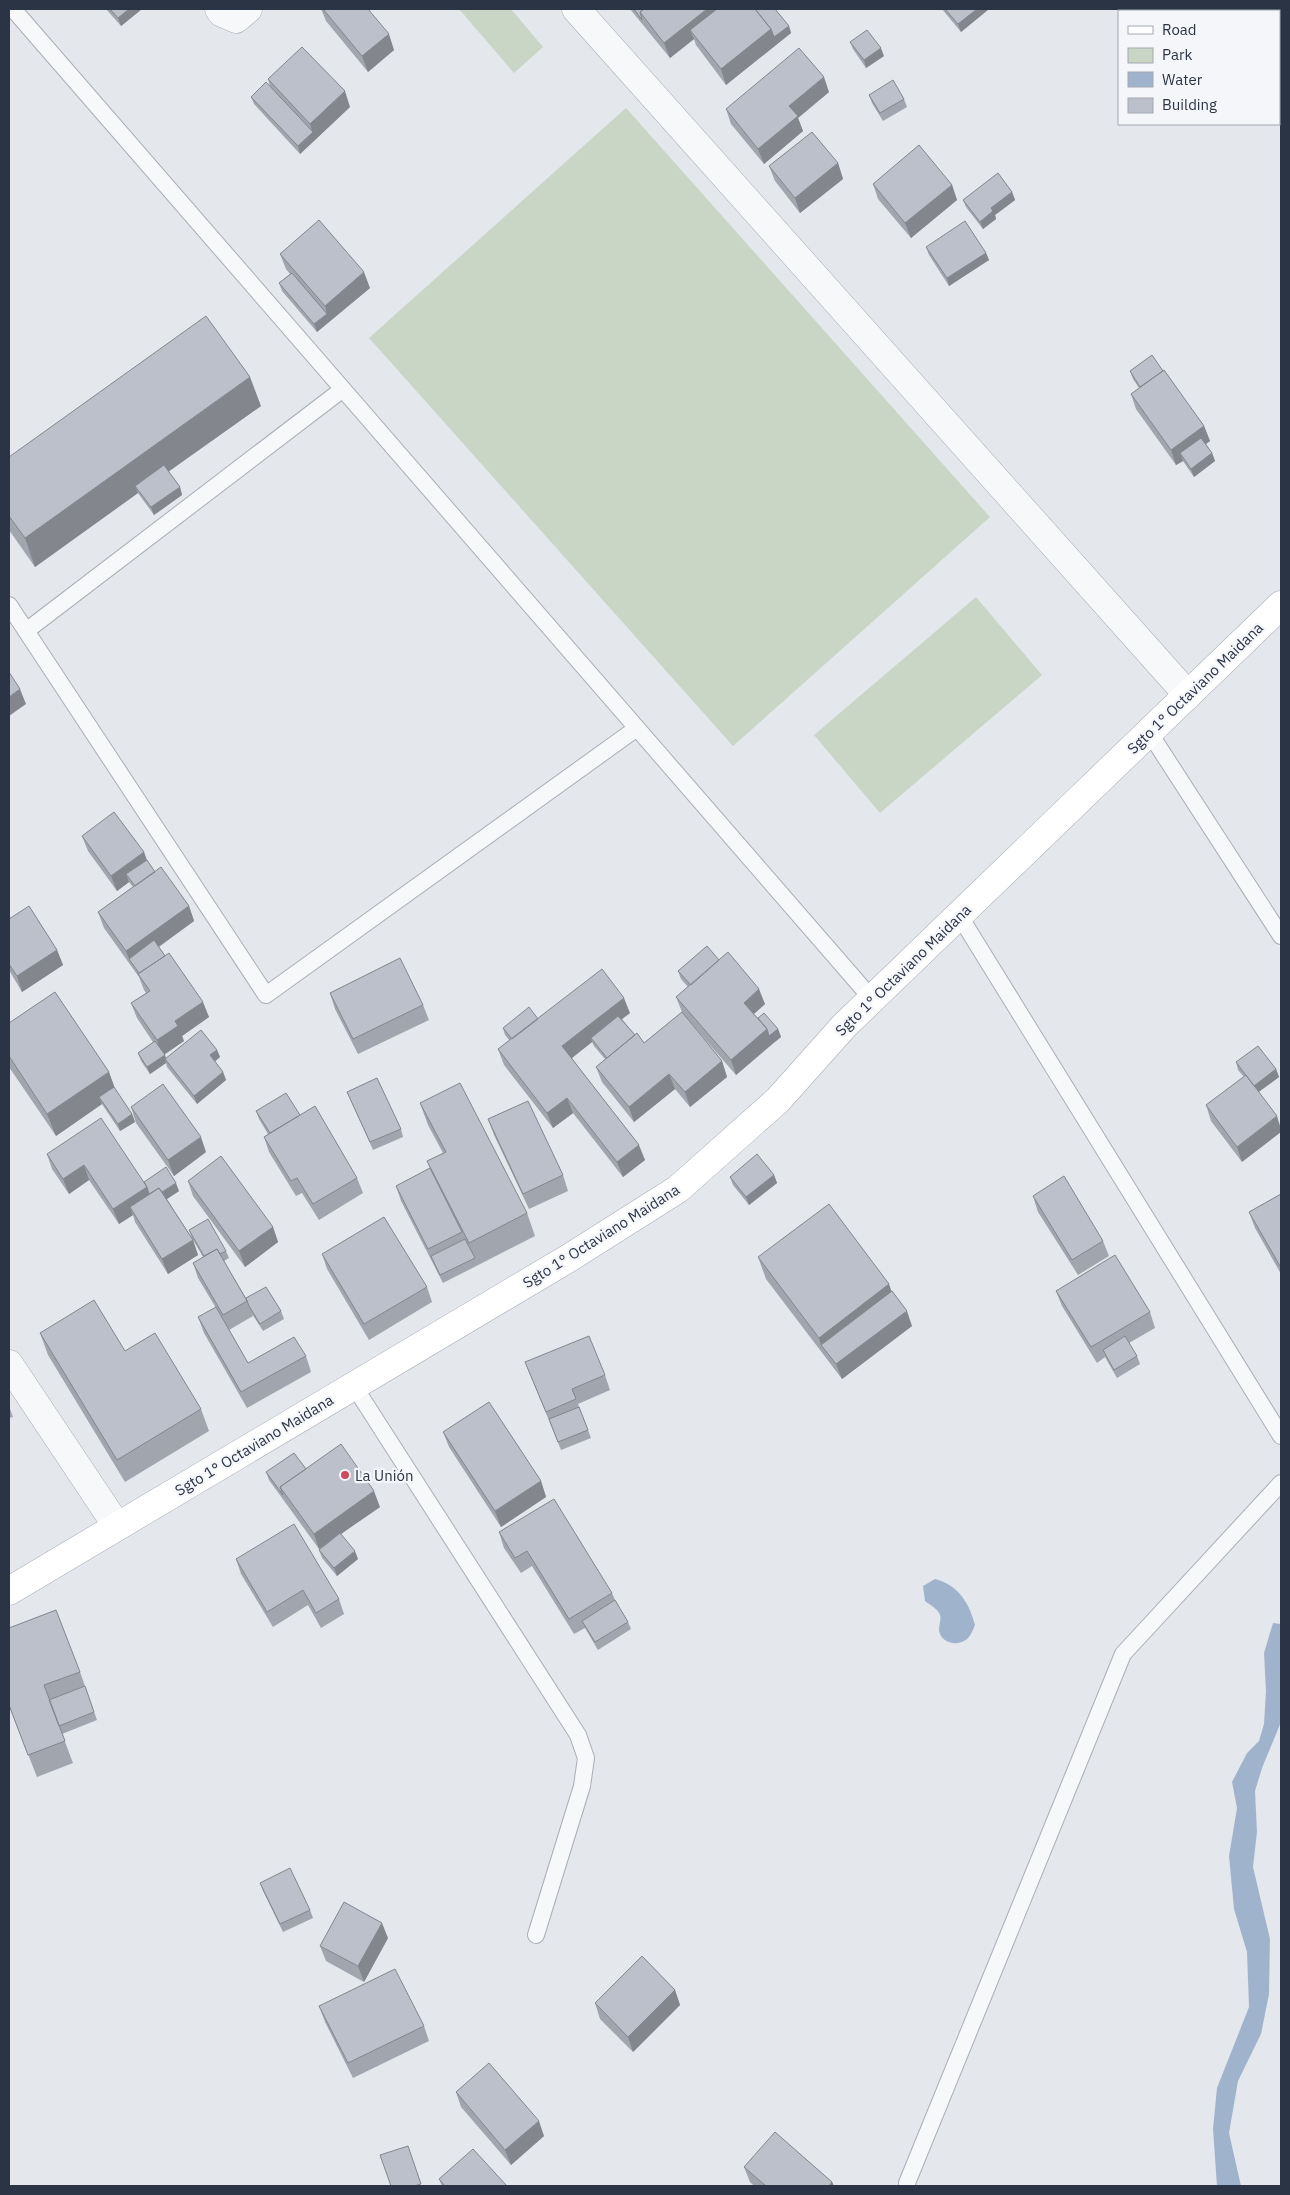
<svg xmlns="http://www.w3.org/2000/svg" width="1290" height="2195" font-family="'IBM Plex Sans',sans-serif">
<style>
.green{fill:#c9d6c5}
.water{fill:#9fb4cc}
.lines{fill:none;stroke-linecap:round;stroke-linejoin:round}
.lane-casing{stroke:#a9aeb7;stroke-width:18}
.street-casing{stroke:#a9aeb7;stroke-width:29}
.secondary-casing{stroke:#a9aeb7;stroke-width:29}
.lane{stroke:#f7f8fa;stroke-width:16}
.street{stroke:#f7f8fa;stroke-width:28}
.secondary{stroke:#fff;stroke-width:28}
.wall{fill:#a1a5ae}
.shaded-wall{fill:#83868d}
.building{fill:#bbc0ca;stroke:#83868d}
.poi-dot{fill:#d1495b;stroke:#f4f6f9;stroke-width:2}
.labels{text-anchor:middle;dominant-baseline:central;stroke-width:4.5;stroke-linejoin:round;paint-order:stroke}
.street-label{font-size:15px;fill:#2b3445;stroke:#f4f6f9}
.poi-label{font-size:15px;fill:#2b3445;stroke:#f4f6f9;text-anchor:start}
</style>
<rect width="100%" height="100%" fill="#e4e7ec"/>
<path class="green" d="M 459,9 L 511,9 L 543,47 L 514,73 Z
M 626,108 L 990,517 L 733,746 L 369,338 Z
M 976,597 L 1042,675 L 880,813 L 814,735 Z"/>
<path class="water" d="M 935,1579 C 958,1585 969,1602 975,1625 C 973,1629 971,1636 967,1639 C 959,1646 944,1644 940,1634 C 937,1628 942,1620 940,1615 C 938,1609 930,1605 925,1601 L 923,1586 Z
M 1273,1623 L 1281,1624 L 1281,1722 L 1262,1768 L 1255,1791 L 1257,1832 L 1253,1867 L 1270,1939 L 1269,1994 L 1261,2034 L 1238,2081 L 1229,2133 L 1241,2186 L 1217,2186 L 1213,2129 L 1217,2088 L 1249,2007 L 1247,1952 L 1234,1909 L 1229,1856 L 1237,1808 L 1232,1782 L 1247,1753 L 1259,1741 L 1264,1724 L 1266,1691 L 1264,1653 Z"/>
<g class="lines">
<defs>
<path id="lane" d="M 13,9 L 872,999
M 9,605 L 266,995 L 637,728
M 26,631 L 343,389
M 1149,732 L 1281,936
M 959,915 L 1281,1436
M 354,1386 L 578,1735 L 586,1758 L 582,1786 L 536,1935
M 907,2183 L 1123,1654 L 1281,1483"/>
<path id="street" d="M 219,9 L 222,13 L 236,19 L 248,9
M 576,9 L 1188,695
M 9,1364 L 117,1526"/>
<path id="secondary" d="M 9,1591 L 569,1258 L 678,1189 L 778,1100 L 844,1026 L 1281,605"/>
</defs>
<use href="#lane" class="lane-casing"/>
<use href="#street" class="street-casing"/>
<use href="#secondary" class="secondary-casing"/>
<use href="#lane" class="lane"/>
<use href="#street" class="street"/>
<use href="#secondary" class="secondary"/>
</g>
<path class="wall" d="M 106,9 L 142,9 L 121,26 Z
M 321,9 L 368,9 L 394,50 L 368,72 L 326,21 Z
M 630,9 L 775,9 L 789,26 L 791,33 L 726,85 L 696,45 L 694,39 L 670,58 Z
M 942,9 L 989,9 L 961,32 Z
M 850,42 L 884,56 L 866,68 L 853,49 Z
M 268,79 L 350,107 L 300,154 L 254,104 L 251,97 L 270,87 Z
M 829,92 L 798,118 L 803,131 L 764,164 L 731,124 L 726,109 Z
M 869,95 L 904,99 L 907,107 L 883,121 L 872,103 Z
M 838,163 L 843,179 L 800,213 L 775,181 L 769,166 Z
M 873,184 L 952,185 L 957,200 L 911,238 L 878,199 Z
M 1012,192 L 1015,200 L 995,215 L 996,219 L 983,229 L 966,207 L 963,200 Z
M 926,247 L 986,253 L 989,260 L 949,286 L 929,255 Z
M 280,254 L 370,288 L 317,332 L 282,291 L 279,283 L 290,274 L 286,269 Z
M 1130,371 L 1163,371 L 1204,426 L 1210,441 L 1206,444 L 1212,453 L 1215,461 L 1194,477 L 1183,461 L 1176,465 L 1136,409 L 1131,394 L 1139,388 L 1133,379 Z
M 261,406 L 168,471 L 180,487 L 182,495 L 154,515 L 138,493 L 35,567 L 9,530 L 9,457 Z
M 82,836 L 144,852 L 147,860 L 155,872 L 189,906 L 194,921 L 159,947 L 209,1017 L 182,1036 L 184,1041 L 164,1055 L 166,1058 L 217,1050 L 220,1057 L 215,1061 L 223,1072 L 226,1080 L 197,1104 L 167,1067 L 166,1063 L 150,1074 L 141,1061 L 138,1053 L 153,1042 L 137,1018 L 131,1003 L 146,993 L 144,990 L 139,977 L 104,928 L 98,912 L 133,887 L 129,882 L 117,891 L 88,851 Z
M 9,919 L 57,950 L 63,965 L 22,992 L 9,970 Z
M 719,960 L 765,1004 L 754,1014 L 758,1018 L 778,1029 L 781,1037 L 736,1075 L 684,1015 L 722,1061 L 727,1077 L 690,1107 L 675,1089 L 634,1122 L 602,1082 L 596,1067 L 605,1059 L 594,1046 L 592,1042 L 572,1058 L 645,1160 L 623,1177 L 573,1113 L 553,1128 L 504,1065 L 498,1049 L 510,1041 L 505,1035 L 503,1028 L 538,1019 L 630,1013 L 622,1019 L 635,1035 L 644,1043 L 682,1012 L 676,997 L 688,987 L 681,979 L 678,971 Z
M 330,993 L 423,1005 L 429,1020 L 358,1054 L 335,1009 Z
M 9,1023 L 109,1072 L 114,1087 L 132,1114 L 135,1122 L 120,1131 L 102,1104 L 56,1136 L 9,1067 Z
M 1236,1062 L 1276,1069 L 1279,1077 L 1258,1092 L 1242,1162 L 1211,1121 L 1206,1105 L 1244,1077 L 1238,1070 Z
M 347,1092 L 401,1129 L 403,1137 L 373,1150 Z
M 420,1103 L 527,1213 L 535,1236 L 443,1283 L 401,1201 L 396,1186 L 430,1168 L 427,1161 L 443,1153 L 428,1125 Z
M 131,1107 L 206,1152 L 174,1176 L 136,1123 Z
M 256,1111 L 300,1115 L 357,1178 L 363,1193 L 319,1220 L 302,1193 L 296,1196 L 269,1152 L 264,1137 L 268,1134 L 259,1119 Z
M 488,1119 L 563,1175 L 568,1191 L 529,1209 L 494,1135 Z
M 47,1154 L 144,1182 L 179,1191 L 167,1199 L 193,1240 L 198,1255 L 168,1274 L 135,1222 L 133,1215 L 119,1224 L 89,1180 L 69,1194 L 52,1169 Z
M 774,1175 L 777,1183 L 749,1205 L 733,1185 L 730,1177 Z
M 188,1181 L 273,1227 L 278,1242 L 245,1267 L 193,1196 Z
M 1281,1194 L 1281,1274 L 1255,1228 L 1249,1212 Z
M 1033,1196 L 1103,1241 L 1109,1256 L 1078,1275 L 1038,1212 Z
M 189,1230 L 226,1251 L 229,1258 L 224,1261 L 246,1298 L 281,1311 L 284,1319 L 263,1331 L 252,1314 L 253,1316 L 229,1330 L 248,1363 L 306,1356 L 311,1372 L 247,1408 L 204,1333 L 198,1317 L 216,1308 L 198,1278 L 193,1263 L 203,1257 L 192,1238 Z
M 322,1254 L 427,1287 L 432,1302 L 369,1340 L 327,1269 Z
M 758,1257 L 892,1291 L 912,1326 L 842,1379 L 766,1279 Z
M 1056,1291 L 1150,1312 L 1155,1328 L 1129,1343 L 1137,1356 L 1140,1364 L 1117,1378 L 1105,1357 L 1097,1363 L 1062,1306 Z
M 40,1333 L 125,1351 L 201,1409 L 209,1431 L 125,1482 L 48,1355 Z
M 525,1362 L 605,1375 L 610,1390 L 578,1404 L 591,1438 L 561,1450 Z
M 9,1406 L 13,1417 L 9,1418 Z
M 443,1432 L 541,1481 L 546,1497 L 501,1527 L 449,1447 Z
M 306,1469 L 380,1507 L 341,1534 L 358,1559 L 337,1576 L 322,1558 L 319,1550 L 329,1543 L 319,1549 L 269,1480 L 266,1472 Z
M 499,1532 L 612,1593 L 615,1600 L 628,1622 L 631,1629 L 598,1650 L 585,1628 L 574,1634 L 532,1566 L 521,1573 L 504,1548 Z
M 236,1559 L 339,1599 L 344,1614 L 321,1628 L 308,1605 L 273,1627 L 241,1574 Z
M 9,1628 L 80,1672 L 97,1720 L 62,1734 L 73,1763 L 37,1777 L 9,1706 Z
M 260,1883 L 310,1910 L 313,1918 L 283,1932 L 263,1891 Z
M 388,1938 L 364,1982 L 326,1961 L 320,1946 Z
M 675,1990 L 680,2005 L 633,2052 L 600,2019 L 595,2003 Z
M 319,2006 L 424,2026 L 429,2041 L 353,2078 L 325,2022 Z
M 456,2092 L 544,2136 L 511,2165 L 461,2107 Z
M 744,2167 L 832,2182 L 834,2186 L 754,2186 L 750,2182 Z
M 439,2179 L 507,2186 L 442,2186 Z"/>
<path class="shaded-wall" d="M 129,9 L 142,9 L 121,26 L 118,18 Z
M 707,9 L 732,9 L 690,30 L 694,39 L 670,58 L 664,43 Z
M 977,9 L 989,9 L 961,32 L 958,24 Z
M 789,26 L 791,33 L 726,85 L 721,69 L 771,29 Z
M 389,34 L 394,50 L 368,72 L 362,56 Z
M 881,48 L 884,56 L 866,68 L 864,60 Z
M 824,77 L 829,92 L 798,118 L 803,131 L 764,164 L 758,149 L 789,106 Z
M 345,91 L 350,107 L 315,140 L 310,124 Z
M 313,132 L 315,140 L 300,154 L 298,146 Z
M 838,163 L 843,179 L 800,213 L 795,198 Z
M 952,185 L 957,200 L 911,238 L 905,223 Z
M 1012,192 L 1015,200 L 995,215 L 996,219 L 983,229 L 980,222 L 991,208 Z
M 986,253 L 989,260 L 949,286 L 947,278 Z
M 364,272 L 370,288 L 317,332 L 314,324 L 327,314 L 325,306 Z
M 250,377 L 261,406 L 140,492 L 135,486 L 138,493 L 35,567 L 25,538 Z
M 1204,426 L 1210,441 L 1184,460 L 1180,453 L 1183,461 L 1176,465 L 1171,450 Z
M 1212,453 L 1215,461 L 1194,477 L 1191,469 Z
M 180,487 L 182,495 L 154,515 L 151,507 Z
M 20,689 L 26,704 L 9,716 L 9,697 Z
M 144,852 L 149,868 L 126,874 L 129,882 L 117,891 L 111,876 Z
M 189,906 L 194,921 L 133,965 L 129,959 L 132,967 L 126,951 Z
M 57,950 L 63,965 L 22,992 L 17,976 Z
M 759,989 L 765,1004 L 749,1018 L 744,1003 Z
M 624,998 L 630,1013 L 593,1041 L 591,1038 L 592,1042 L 568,1061 L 562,1046 Z
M 203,1002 L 209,1017 L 182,1036 L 184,1041 L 162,1056 L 157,1040 L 175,1021 Z
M 767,1029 L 772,1044 L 736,1075 L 731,1060 Z
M 778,1029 L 781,1037 L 772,1044 L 769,1036 Z
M 217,1050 L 220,1057 L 213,1063 L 210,1055 Z
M 165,1055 L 167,1062 L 165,1059 L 166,1063 L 150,1074 L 147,1067 Z
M 722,1061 L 727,1077 L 690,1107 L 685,1092 Z
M 1276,1069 L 1279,1077 L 1256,1094 L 1253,1086 Z
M 109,1072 L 117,1094 L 99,1097 L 102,1104 L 56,1136 L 47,1114 Z
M 223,1072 L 226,1080 L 197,1104 L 194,1096 Z
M 669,1074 L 675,1089 L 634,1122 L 629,1107 Z
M 567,1098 L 573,1113 L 553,1128 L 547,1113 Z
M 132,1114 L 135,1122 L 120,1131 L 118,1124 Z
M 1277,1116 L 1281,1129 L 1281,1132 L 1242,1162 L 1237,1147 Z
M 201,1137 L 206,1152 L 174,1176 L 168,1160 Z
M 639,1145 L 645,1160 L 623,1177 L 617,1162 Z
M 84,1165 L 89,1180 L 69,1194 L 63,1179 Z
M 774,1175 L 777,1183 L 749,1205 L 746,1197 Z
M 176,1183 L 179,1191 L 155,1207 L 152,1199 Z
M 147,1187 L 152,1202 L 130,1207 L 133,1215 L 119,1224 L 113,1209 Z
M 273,1227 L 278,1242 L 245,1267 L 239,1251 Z
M 193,1240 L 198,1255 L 168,1274 L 162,1259 Z
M 889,1284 L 897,1307 L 821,1345 L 819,1338 Z
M 907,1311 L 912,1326 L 842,1379 L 836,1364 Z
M 541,1481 L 546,1497 L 501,1527 L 495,1511 Z
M 374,1491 L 380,1507 L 319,1549 L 314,1534 Z
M 355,1551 L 358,1559 L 337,1576 L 334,1568 Z
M 382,1923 L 388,1938 L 364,1982 L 358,1966 Z
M 675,1990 L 680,2005 L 633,2052 L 628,2037 Z
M 539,2121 L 544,2136 L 511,2165 L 505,2150 Z
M 832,2182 L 834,2186 L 829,2186 Z"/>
<path class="building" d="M 110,9 L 129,9 L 118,18 Z
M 323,9 L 368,9 L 389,34 L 362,56 Z
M 634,9 L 644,9 L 640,12 L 642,20 Z
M 644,9 L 707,9 L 664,43 L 640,12 Z
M 717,9 L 755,9 L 771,29 L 721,69 L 690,30 Z
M 755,9 L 775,9 L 789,26 L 774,37 L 771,29 Z
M 945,9 L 977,9 L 958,24 Z
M 867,30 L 881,48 L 864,60 L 850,42 Z
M 302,47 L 345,91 L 310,124 L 268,79 Z
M 799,48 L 824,77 L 789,106 L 798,116 L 758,149 L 726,109 Z
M 893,80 L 904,99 L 880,113 L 869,95 Z
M 266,82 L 313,132 L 298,146 L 251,97 Z
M 812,132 L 838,163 L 795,198 L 769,166 Z
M 919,145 L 952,185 L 905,223 L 873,184 Z
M 998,173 L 1012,192 L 991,208 L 993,211 L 980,222 L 963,200 Z
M 319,220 L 364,272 L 325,306 L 280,254 Z
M 965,221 L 986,253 L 947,278 L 926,247 Z
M 292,273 L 327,314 L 314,324 L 279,283 Z
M 206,316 L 250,377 L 25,538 L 9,516 L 9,457 Z
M 1152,355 L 1163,371 L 1140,387 L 1130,371 Z
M 1164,370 L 1204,426 L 1171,450 L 1131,394 Z
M 1201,438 L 1212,453 L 1191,469 L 1180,453 Z
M 164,465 L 180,487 L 151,507 L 135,486 Z
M 9,672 L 20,689 L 9,697 Z
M 114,812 L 144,852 L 111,876 L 82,836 Z
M 147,860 L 155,872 L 135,886 L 126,874 Z
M 161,867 L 189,906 L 126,951 L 98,912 Z
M 29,906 L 57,950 L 17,976 L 9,964 L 9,919 Z
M 154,940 L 165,956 L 139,973 L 129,959 Z
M 707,946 L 719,960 L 691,985 L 678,971 Z
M 728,952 L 759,989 L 744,1003 L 767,1029 L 731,1060 L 676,997 Z
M 169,953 L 203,1002 L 175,1021 L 178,1026 L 157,1040 L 131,1003 L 150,991 L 138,974 Z
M 400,958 L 423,1005 L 353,1039 L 330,993 Z
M 602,969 L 624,998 L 562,1046 L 639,1145 L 617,1162 L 567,1098 L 547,1113 L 498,1049 Z
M 55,992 L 109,1072 L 47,1114 L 9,1056 L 9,1023 Z
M 529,1007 L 538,1019 L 512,1039 L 503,1028 Z
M 682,1012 L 722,1061 L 685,1092 L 669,1074 L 629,1107 L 596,1067 L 637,1033 L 644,1043 Z
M 764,1013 L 778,1029 L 769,1036 L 767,1029 L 758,1018 Z
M 618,1016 L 635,1035 L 607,1058 L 591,1038 Z
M 201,1030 L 217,1050 L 210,1055 L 223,1072 L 194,1096 L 165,1059 Z
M 155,1041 L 165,1055 L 147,1067 L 138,1053 Z
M 1258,1046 L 1276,1069 L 1254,1086 L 1236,1062 Z
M 1246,1075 L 1277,1116 L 1237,1147 L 1206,1105 Z
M 377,1078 L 401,1129 L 370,1142 L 347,1092 Z
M 460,1083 L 527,1213 L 469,1243 L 427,1161 L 446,1152 L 420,1103 Z
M 163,1084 L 201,1137 L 168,1160 L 131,1107 Z
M 114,1087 L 132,1114 L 118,1124 L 99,1097 Z
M 286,1093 L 300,1115 L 270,1133 L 256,1111 Z
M 528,1101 L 563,1175 L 523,1194 L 488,1119 Z
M 315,1106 L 357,1178 L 313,1204 L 297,1178 L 291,1181 L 264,1137 Z
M 101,1118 L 147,1187 L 113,1209 L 84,1165 L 63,1179 L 47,1154 Z
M 757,1154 L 774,1175 L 746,1197 L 730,1177 Z
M 221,1156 L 273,1227 L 239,1251 L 188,1181 Z
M 166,1167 L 176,1183 L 162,1192 L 159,1188 L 149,1194 L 147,1187 L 144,1182 Z
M 430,1168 L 462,1232 L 428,1249 L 396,1186 Z
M 1064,1176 L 1103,1241 L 1072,1260 L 1033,1196 Z
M 159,1188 L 193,1240 L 162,1259 L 130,1207 Z
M 1281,1194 L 1281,1266 L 1280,1266 L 1249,1212 Z
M 829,1204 L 889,1284 L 819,1338 L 758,1257 Z
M 384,1217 L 427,1287 L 364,1324 L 322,1254 Z
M 208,1219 L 226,1251 L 220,1254 L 217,1249 L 204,1256 L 189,1230 Z
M 465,1239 L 475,1258 L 440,1275 L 431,1256 Z
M 217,1249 L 247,1301 L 223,1315 L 193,1263 Z
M 1115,1255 L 1150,1312 L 1091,1347 L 1056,1291 Z
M 266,1287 L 281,1311 L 260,1324 L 249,1306 L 246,1298 Z
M 892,1291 L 907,1311 L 836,1364 L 821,1345 Z
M 94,1300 L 125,1351 L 155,1333 L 201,1409 L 117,1460 L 40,1333 Z
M 216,1307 L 248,1363 L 294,1337 L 306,1356 L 241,1392 L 198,1317 Z
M 589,1336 L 605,1375 L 572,1389 L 576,1399 L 546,1412 L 525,1362 Z
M 1125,1336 L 1137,1356 L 1114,1370 L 1103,1350 Z
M 489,1402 L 541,1481 L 495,1511 L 443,1432 Z
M 579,1407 L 588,1430 L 558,1442 L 549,1419 Z
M 341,1444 L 374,1491 L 314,1534 L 280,1487 Z
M 294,1453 L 306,1469 L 280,1487 L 283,1495 L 266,1472 Z
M 554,1499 L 612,1593 L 569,1619 L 527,1551 L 515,1558 L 499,1532 Z
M 294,1524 L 339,1599 L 316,1613 L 303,1590 L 267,1612 L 236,1559 Z
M 340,1533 L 355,1551 L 334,1568 L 319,1550 Z
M 615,1600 L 628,1622 L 595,1642 L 582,1621 Z
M 56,1610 L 80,1672 L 44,1685 L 65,1741 L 28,1755 L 9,1705 L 9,1628 Z
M 85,1686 L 94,1712 L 59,1726 L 49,1700 Z
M 290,1868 L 310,1910 L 280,1924 L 260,1883 Z
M 344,1902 L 382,1923 L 358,1966 L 320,1946 Z
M 642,1956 L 675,1990 L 628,2037 L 595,2003 Z
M 395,1969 L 424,2026 L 348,2063 L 319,2006 Z
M 489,2063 L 539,2121 L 505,2150 L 456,2092 Z
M 775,2132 L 832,2182 L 829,2186 L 766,2186 L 744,2167 Z
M 408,2146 L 421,2184 L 414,2186 L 391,2186 L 380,2155 Z
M 473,2149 L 507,2186 L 445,2186 L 439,2179 Z"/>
<circle class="poi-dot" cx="345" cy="1475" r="5"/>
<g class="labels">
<g class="street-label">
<text transform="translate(1195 688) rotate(-44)">Sgto 1° Octaviano Maidana</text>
<text transform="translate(903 970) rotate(-44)">Sgto 1° Octaviano Maidana</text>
<text transform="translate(601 1236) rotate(-32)">Sgto 1° Octaviano Maidana</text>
<text transform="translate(254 1445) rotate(-31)">Sgto 1° Octaviano Maidana</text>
</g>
<g class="poi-label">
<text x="355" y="1475">La Unión</text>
</g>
</g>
<rect width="1290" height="2195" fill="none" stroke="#2b3445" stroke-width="20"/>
<rect x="1118" y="10" width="162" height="115" fill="#f4f6f9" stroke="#a4a8b1"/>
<rect x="1128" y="26" width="25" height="8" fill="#ffffff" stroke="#a4a8b1"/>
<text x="1162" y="35" font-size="15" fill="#2b3445">Road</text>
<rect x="1128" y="48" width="25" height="15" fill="#c9d6c5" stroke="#a4a8b1"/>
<text x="1162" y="60" font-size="15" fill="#2b3445">Park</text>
<rect x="1128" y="72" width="25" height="15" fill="#9fb4cc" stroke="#a4a8b1"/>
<text x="1162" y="85" font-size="15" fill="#2b3445">Water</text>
<rect x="1128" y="98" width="25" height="15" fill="#bbc0ca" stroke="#a4a8b1"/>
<text x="1162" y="110" font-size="15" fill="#2b3445">Building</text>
</svg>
